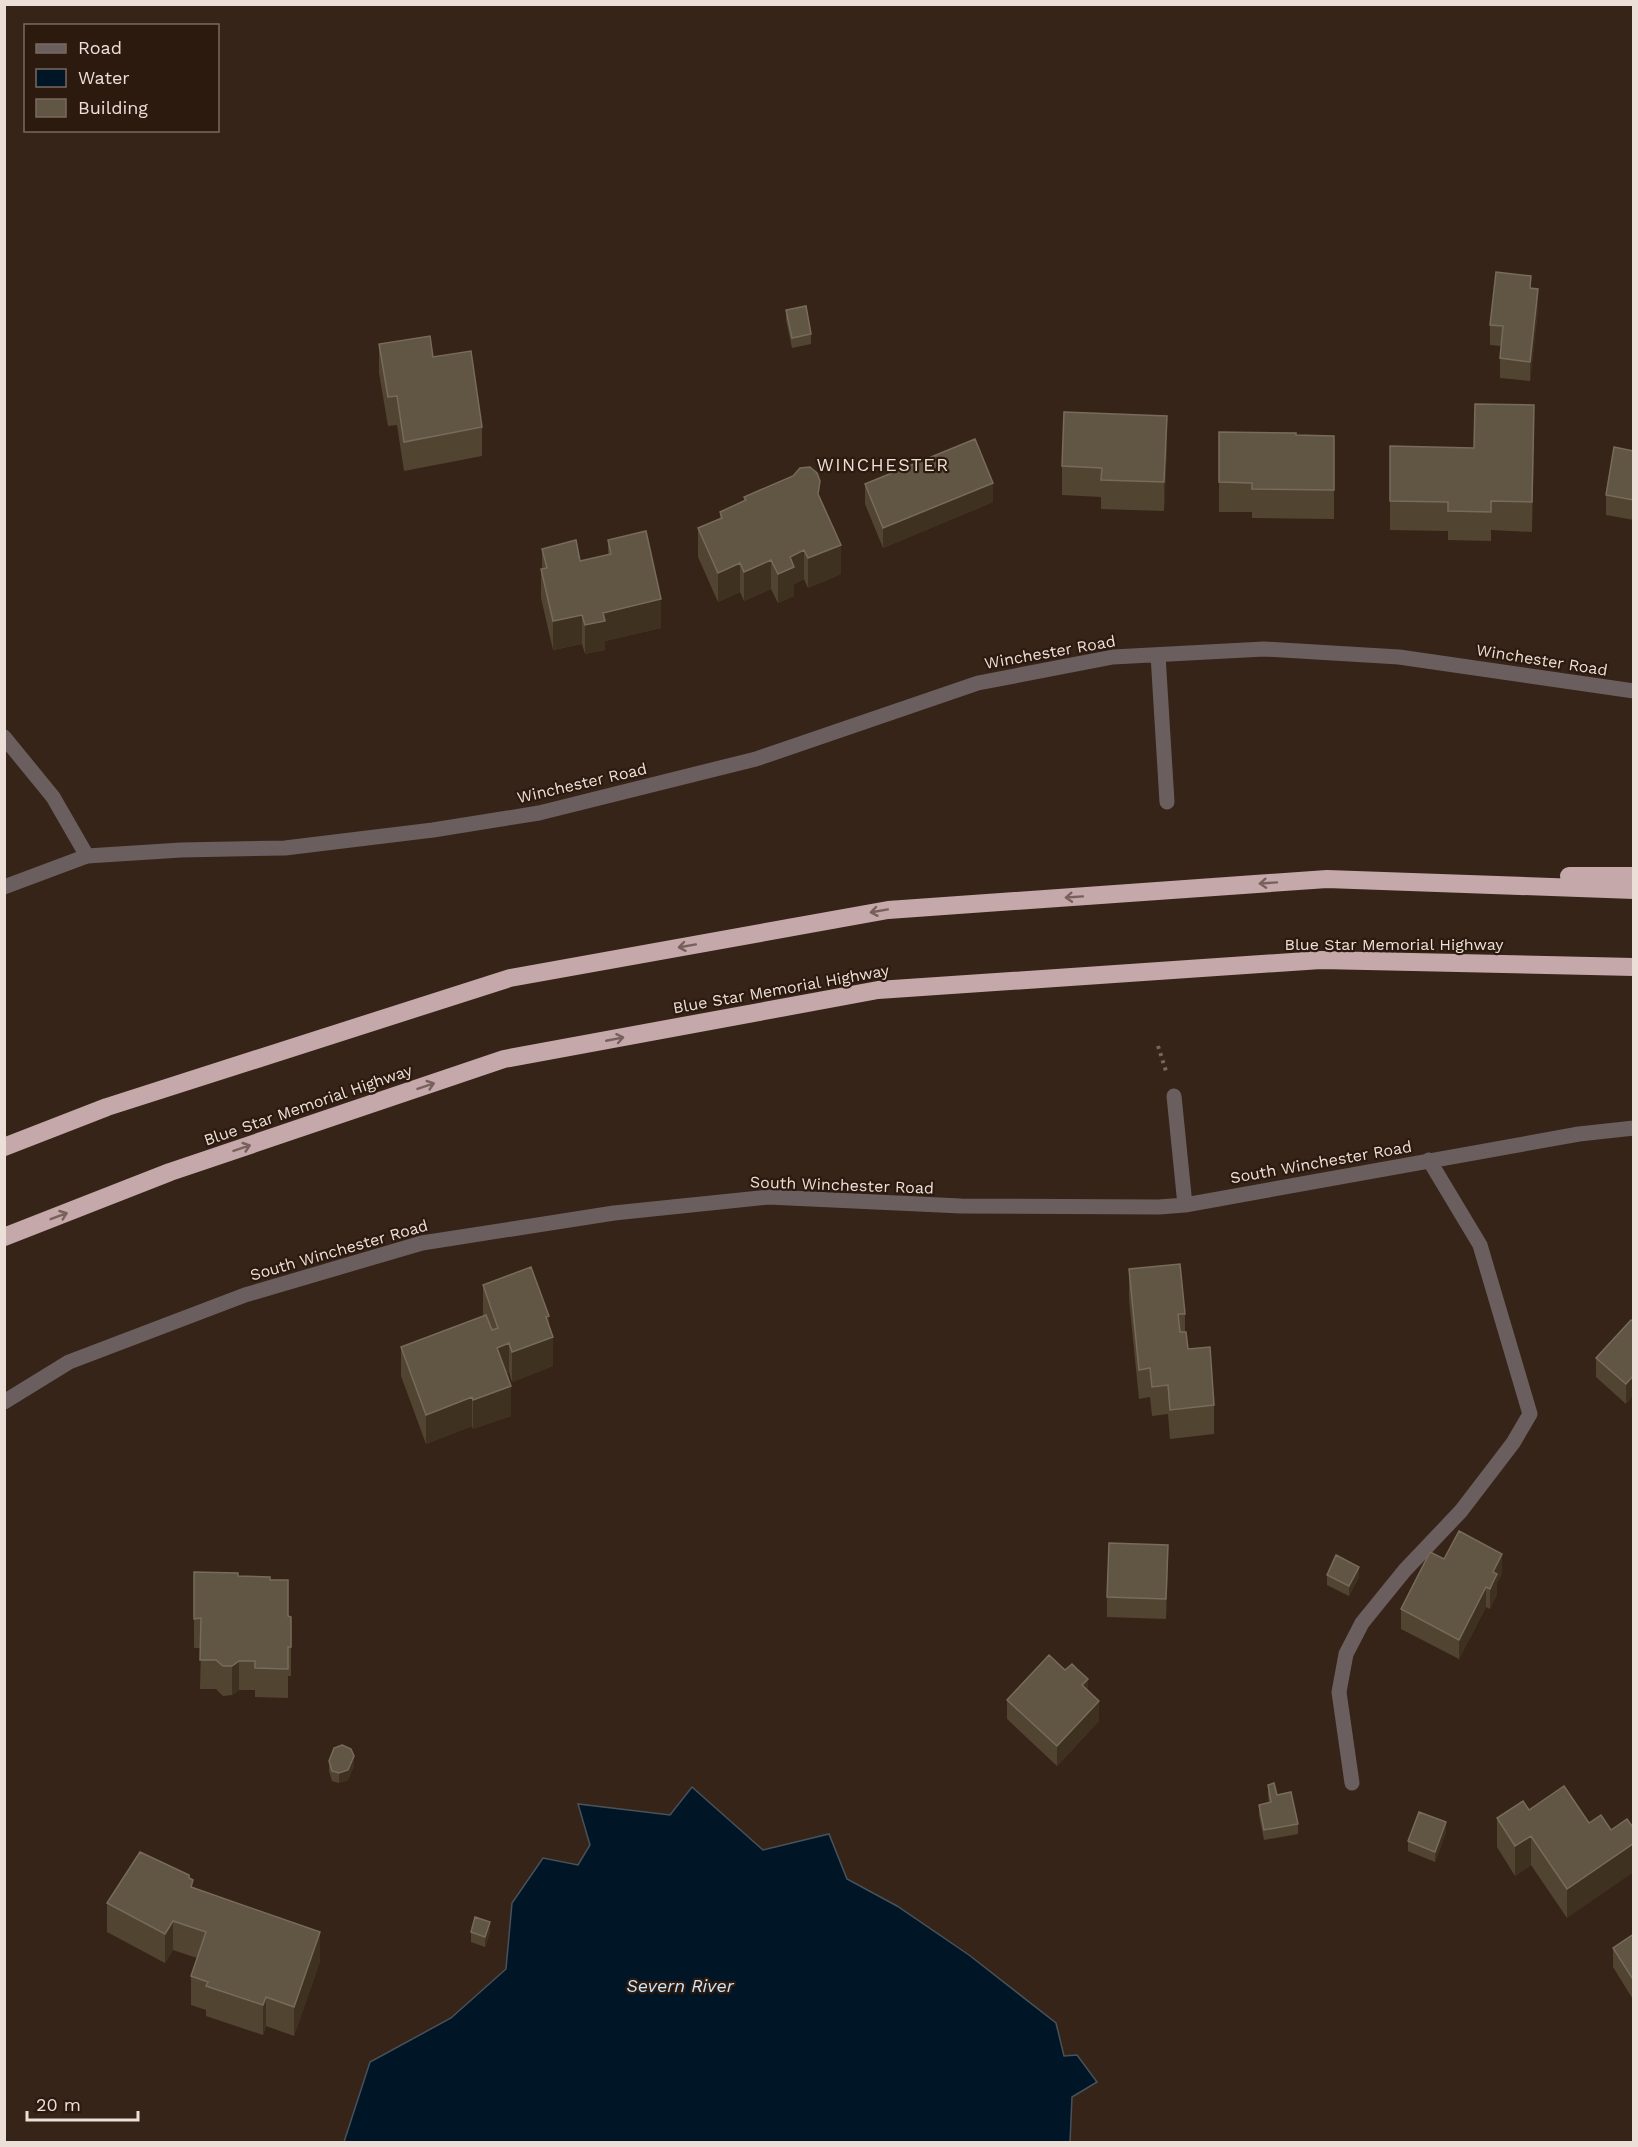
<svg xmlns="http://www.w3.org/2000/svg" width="1638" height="2147" font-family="'Work Sans',sans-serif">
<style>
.water{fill:#001525;stroke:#47525b;stroke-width:1.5}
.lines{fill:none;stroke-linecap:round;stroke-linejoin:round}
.path{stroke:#77665c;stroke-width:4;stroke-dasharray:3 4.5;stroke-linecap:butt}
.lane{stroke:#6a5e5f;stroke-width:15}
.street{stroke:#6a5e5f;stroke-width:15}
.highway{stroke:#c5a8a9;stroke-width:18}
.wall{fill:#514532}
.shaded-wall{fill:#3f3120}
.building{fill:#615544;stroke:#776b5b;stroke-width:1.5}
.oneway{stroke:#78615c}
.labels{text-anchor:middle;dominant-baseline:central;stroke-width:4.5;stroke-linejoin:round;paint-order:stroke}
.street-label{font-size:16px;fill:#ecdfd8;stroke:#2c1a0f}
.neighbourhood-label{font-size:18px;letter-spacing:1.5px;fill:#ecdfd8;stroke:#2c1a0f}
.water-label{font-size:18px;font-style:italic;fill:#cae7fc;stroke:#2c1a0f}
</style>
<rect width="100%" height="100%" fill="#362418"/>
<path class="water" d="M 692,1787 L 763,1850 L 829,1834 L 847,1879 L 897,1906 L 969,1955 L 1056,2023 L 1064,2056 L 1077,2055 L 1097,2082 L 1072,2097 L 1070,2142 L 344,2142 L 370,2062 L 451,2018 L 506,1969 L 512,1903 L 543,1858 L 578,1865 L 590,1845 L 578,1804 L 670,1815 Z"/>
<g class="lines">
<path class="path" d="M 1158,1046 L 1166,1071"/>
<path class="lane" d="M 4,737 L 53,797 L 87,856
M 1352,1783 L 1339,1692 L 1346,1654 L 1362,1623 L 1405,1570 L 1461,1511 L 1513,1443 L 1530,1414 L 1480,1245 L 1429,1160"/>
<path class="street" d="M 1158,655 L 1167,802
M 4,887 L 87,856 L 181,850 L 285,848 L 433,830 L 539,813 L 756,759 L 978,683 L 1113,657 L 1264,649 L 1399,657 L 1634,691
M 1174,1096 L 1185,1205
M 4,1402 L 69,1362 L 245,1295 L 422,1243 L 614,1213 L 768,1197 L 961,1206 L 1159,1207 L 1185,1205 L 1579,1134 L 1634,1128"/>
<path class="highway" d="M 1569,876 L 1634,876
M 4,1147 L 107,1107 L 510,978 L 888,910 L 1327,879 L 1634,890
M 4,1237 L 170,1172 L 504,1059 L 878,990 L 1321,960 L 1634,967"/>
</g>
<path class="wall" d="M 1531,288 L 1538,309 L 1530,381 L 1500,378 L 1500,358 L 1501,346 L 1490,345 L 1490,325 Z
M 786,310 L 811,334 L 811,344 L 792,348 L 786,320 Z
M 379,344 L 433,357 L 482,427 L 482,456 L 404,471 L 397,425 L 388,426 L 379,373 Z
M 1219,432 L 1296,435 L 1334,436 L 1334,519 L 1252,518 L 1252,512 L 1219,512 Z
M 1534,434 L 1532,532 L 1491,530 L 1491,541 L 1448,540 L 1448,531 L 1390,530 L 1390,501 L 1474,448 Z
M 1167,445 L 1164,511 L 1101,509 L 1101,497 L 1062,495 L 1062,466 Z
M 1634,451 L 1634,520 L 1606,515 L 1606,495 Z
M 865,484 L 993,502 L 883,548 L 865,504 Z
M 744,497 L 820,498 L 841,574 L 808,588 L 804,579 L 794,584 L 794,596 L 778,603 L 771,589 L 744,601 L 740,592 L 718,602 L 698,557 L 698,528 L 720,519 L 720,512 L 744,501 Z
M 608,540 L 661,628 L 605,641 L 605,650 L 585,654 L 582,644 L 553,650 L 541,598 L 541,569 L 542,569 L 542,549 L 580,561 L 608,555 Z
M 1129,1269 L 1185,1314 L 1185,1332 L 1188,1349 L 1214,1405 L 1214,1434 L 1170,1439 L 1168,1414 L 1152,1416 L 1150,1397 L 1139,1399 L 1129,1299 Z
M 483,1285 L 549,1326 L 553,1366 L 512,1382 L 509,1372 L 506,1373 L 511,1416 L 473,1429 L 472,1426 L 426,1444 L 401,1376 L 401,1347 L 483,1316 Z
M 1631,1320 L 1626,1404 L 1596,1377 L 1596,1358 Z
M 1444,1559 L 1502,1573 L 1497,1583 L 1497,1594 L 1490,1609 L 1486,1607 L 1459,1659 L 1401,1629 L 1401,1609 Z
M 1168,1565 L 1166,1619 L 1107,1617 L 1107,1597 Z
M 194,1572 L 270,1580 L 288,1616 L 291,1617 L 291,1676 L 288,1676 L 288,1698 L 255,1697 L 255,1690 L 239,1690 L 232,1695 L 223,1696 L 216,1689 L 200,1689 L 201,1648 L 194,1648 Z
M 1327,1575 L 1359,1577 L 1349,1596 L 1327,1585 Z
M 1088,1691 L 1099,1721 L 1057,1766 L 1007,1719 L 1007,1700 Z
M 329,1761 L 354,1766 L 348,1780 L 339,1783 L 332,1781 L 329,1771 Z
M 1268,1785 L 1277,1795 L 1298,1824 L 1298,1834 L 1264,1840 L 1259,1815 L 1259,1805 L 1269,1803 L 1268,1795 Z
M 1529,1810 L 1589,1823 L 1567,1918 L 1531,1865 L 1515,1876 L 1497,1847 L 1497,1818 Z
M 1446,1832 L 1435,1862 L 1408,1851 L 1408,1841 Z
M 193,1887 L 320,1961 L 294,2036 L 266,2026 L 263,2035 L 206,2016 L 206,2010 L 191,2005 L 191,1976 L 197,1958 L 173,1950 L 165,1963 L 107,1932 L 107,1903 Z
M 471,1932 L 490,1932 L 485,1947 L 471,1942 Z
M 1634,1934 L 1634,2001 L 1613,1967 L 1613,1948 Z"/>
<path class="shaded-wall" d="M 1538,289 L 1538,309 L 1530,381 L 1530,362 Z
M 1534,405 L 1534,434 L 1532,532 L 1532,502 Z
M 1167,416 L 1167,445 L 1164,511 L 1164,482 Z
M 993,483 L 993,502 L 883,548 L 883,528 Z
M 841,545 L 841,574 L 808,588 L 808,558 Z
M 804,550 L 804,579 L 794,584 L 794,596 L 778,603 L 778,574 L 790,557 Z
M 771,560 L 771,589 L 744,601 L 744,572 Z
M 740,563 L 740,592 L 718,602 L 718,573 Z
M 661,599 L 661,628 L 605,641 L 605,650 L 585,654 L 585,625 L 603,613 Z
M 582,615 L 582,644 L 553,650 L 553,621 Z
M 549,1316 L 549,1339 L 553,1337 L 553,1366 L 512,1382 L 512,1352 L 546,1317 Z
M 509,1343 L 509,1372 L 497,1377 L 497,1348 Z
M 1634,1375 L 1634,1395 L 1626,1404 L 1626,1384 Z
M 511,1386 L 511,1416 L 473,1429 L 473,1400 Z
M 472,1397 L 472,1426 L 426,1444 L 426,1415 Z
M 1168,1545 L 1168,1565 L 1166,1619 L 1166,1599 Z
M 1502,1554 L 1502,1573 L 1497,1583 L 1497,1594 L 1490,1609 L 1490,1589 L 1493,1572 Z
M 1359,1567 L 1359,1577 L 1349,1596 L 1349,1586 Z
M 1486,1587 L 1486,1607 L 1459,1659 L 1459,1640 Z
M 239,1661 L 239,1690 L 232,1695 L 232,1666 Z
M 1088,1679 L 1088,1699 L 1082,1685 Z
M 1099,1701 L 1099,1721 L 1057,1766 L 1057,1746 Z
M 354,1756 L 354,1766 L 348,1780 L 339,1783 L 339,1773 Z
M 1446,1822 L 1446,1832 L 1435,1862 L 1435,1852 Z
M 1531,1836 L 1531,1865 L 1515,1876 L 1515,1846 Z
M 1634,1843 L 1634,1872 L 1567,1918 L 1567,1889 Z
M 173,1921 L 173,1950 L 165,1963 L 165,1934 Z
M 490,1922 L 490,1932 L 485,1947 L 485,1937 Z
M 320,1932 L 320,1961 L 294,2036 L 294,2007 Z
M 266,1997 L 266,2026 L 263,2035 L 263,2005 Z"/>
<path class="building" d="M 1496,272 L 1531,276 L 1530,288 L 1538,289 L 1530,362 L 1500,358 L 1503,326 L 1490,325 Z
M 806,306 L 811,334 L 792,338 L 786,310 Z
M 430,336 L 433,357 L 471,351 L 482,427 L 404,442 L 397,396 L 388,397 L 379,344 Z
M 1475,404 L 1534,405 L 1532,502 L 1491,501 L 1491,512 L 1448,511 L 1448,502 L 1390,501 L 1390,446 L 1474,448 Z
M 1064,412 L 1167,416 L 1164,482 L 1101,480 L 1102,468 L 1062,466 Z
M 1219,432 L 1296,433 L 1296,435 L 1334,436 L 1334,490 L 1252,489 L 1252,483 L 1219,482 Z
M 975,439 L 993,483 L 883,528 L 865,484 Z
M 1614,447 L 1634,451 L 1634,500 L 1606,495 Z
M 810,467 L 817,473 L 820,481 L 818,494 L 841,545 L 808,558 L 804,550 L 790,557 L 794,567 L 778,574 L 771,560 L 744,572 L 740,563 L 718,573 L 698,528 L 722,518 L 720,512 L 746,500 L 744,497 L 793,476 L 800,468 Z
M 646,531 L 661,599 L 603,613 L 605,621 L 585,625 L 582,615 L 553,621 L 541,569 L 547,568 L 542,549 L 576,540 L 580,561 L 611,554 L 608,540 Z
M 1180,1264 L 1185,1314 L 1178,1314 L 1180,1332 L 1186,1332 L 1188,1349 L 1210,1347 L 1214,1405 L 1170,1410 L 1168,1385 L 1152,1387 L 1150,1368 L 1139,1370 L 1129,1269 Z
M 531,1267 L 549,1316 L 546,1317 L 553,1337 L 512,1352 L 509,1343 L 497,1348 L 511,1386 L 473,1400 L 472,1397 L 426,1415 L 401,1347 L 486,1315 L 492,1330 L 498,1328 L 483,1285 Z
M 1631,1320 L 1634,1322 L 1634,1375 L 1626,1384 L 1596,1358 Z
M 1459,1531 L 1502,1554 L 1493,1572 L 1497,1574 L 1493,1582 L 1490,1589 L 1486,1587 L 1459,1640 L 1401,1609 L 1430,1552 L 1444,1559 Z
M 1109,1543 L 1168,1545 L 1166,1599 L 1107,1597 Z
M 1336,1555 L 1359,1567 L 1349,1586 L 1327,1575 Z
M 194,1572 L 238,1573 L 238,1576 L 270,1577 L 270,1580 L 288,1580 L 288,1616 L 291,1617 L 291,1647 L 288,1647 L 288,1669 L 255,1668 L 255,1661 L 239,1661 L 232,1666 L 223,1666 L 216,1660 L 200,1660 L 201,1618 L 194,1619 Z
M 1049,1655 L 1065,1670 L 1072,1664 L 1077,1669 L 1088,1679 L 1082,1685 L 1099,1701 L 1057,1746 L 1007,1700 Z
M 342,1745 L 351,1749 L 354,1756 L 348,1770 L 339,1773 L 332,1771 L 329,1761 L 334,1748 Z
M 1274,1783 L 1277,1795 L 1291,1792 L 1298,1824 L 1264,1830 L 1259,1805 L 1271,1802 L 1268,1785 Z
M 1564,1786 L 1589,1823 L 1601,1815 L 1611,1830 L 1627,1819 L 1634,1829 L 1634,1843 L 1567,1889 L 1531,1836 L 1515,1846 L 1497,1818 L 1523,1801 L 1529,1810 Z
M 1419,1812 L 1446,1822 L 1435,1852 L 1408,1841 Z
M 140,1852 L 189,1875 L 189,1878 L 193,1880 L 191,1887 L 320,1932 L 294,2007 L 266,1997 L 263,2005 L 206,1986 L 208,1982 L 191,1976 L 206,1932 L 173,1921 L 165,1934 L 107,1903 Z
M 475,1917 L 490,1922 L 485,1937 L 471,1932 Z
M 1634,1934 L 1634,1981 L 1613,1948 Z"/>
<defs><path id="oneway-shaft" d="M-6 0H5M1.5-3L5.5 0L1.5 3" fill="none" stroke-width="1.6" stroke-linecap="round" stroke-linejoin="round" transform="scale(1.5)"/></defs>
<g class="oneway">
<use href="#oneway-shaft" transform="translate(1268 883) rotate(176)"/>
<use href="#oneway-shaft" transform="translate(1074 897) rotate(176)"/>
<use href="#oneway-shaft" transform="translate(879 911) rotate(170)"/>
<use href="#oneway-shaft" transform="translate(687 946) rotate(170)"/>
<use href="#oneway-shaft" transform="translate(615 1039) rotate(-11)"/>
<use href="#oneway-shaft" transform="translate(426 1086) rotate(-19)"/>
<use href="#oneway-shaft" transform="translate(242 1148) rotate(-19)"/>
<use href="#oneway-shaft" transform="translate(59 1216) rotate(-21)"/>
</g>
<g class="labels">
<g class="street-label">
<text transform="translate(1050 652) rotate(-10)">Winchester Road</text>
<text transform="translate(1542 660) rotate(9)">Winchester Road</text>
<text transform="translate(582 783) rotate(-13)">Winchester Road</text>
<text x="1394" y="944">Blue Star Memorial Highway</text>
<text transform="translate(781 989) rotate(-10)">Blue Star Memorial Highway</text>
<text transform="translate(308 1105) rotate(-19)">Blue Star Memorial Highway</text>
<text transform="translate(1321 1162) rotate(-10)">South Winchester Road</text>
<text transform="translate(842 1185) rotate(2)">South Winchester Road</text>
<text transform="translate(339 1250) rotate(-16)">South Winchester Road</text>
</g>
<g class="neighbourhood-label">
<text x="883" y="464">WINCHESTER</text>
</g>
<g class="water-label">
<text x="680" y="1985">Severn River</text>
</g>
</g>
<rect width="1638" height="2147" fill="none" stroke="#ecdfd8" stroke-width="12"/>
<rect x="24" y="24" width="195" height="108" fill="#2c1a0f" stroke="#79695f" stroke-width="1.5"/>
<rect x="36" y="44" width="30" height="9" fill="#6a5e5f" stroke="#79695f" stroke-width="1.5"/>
<text x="78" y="54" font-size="18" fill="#ecdfd8">Road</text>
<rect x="36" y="69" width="30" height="18" fill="#001525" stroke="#79695f" stroke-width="1.5"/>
<text x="78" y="84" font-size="18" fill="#ecdfd8">Water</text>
<rect x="36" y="99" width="30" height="18" fill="#615544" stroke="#79695f" stroke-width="1.5"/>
<text x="78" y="114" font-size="18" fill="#ecdfd8">Building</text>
<path d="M27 2111v9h111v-9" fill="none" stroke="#ecdfd8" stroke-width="3"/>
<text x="36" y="2111" font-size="18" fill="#ecdfd8" stroke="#2c1a0f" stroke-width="4.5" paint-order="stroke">20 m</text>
</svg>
